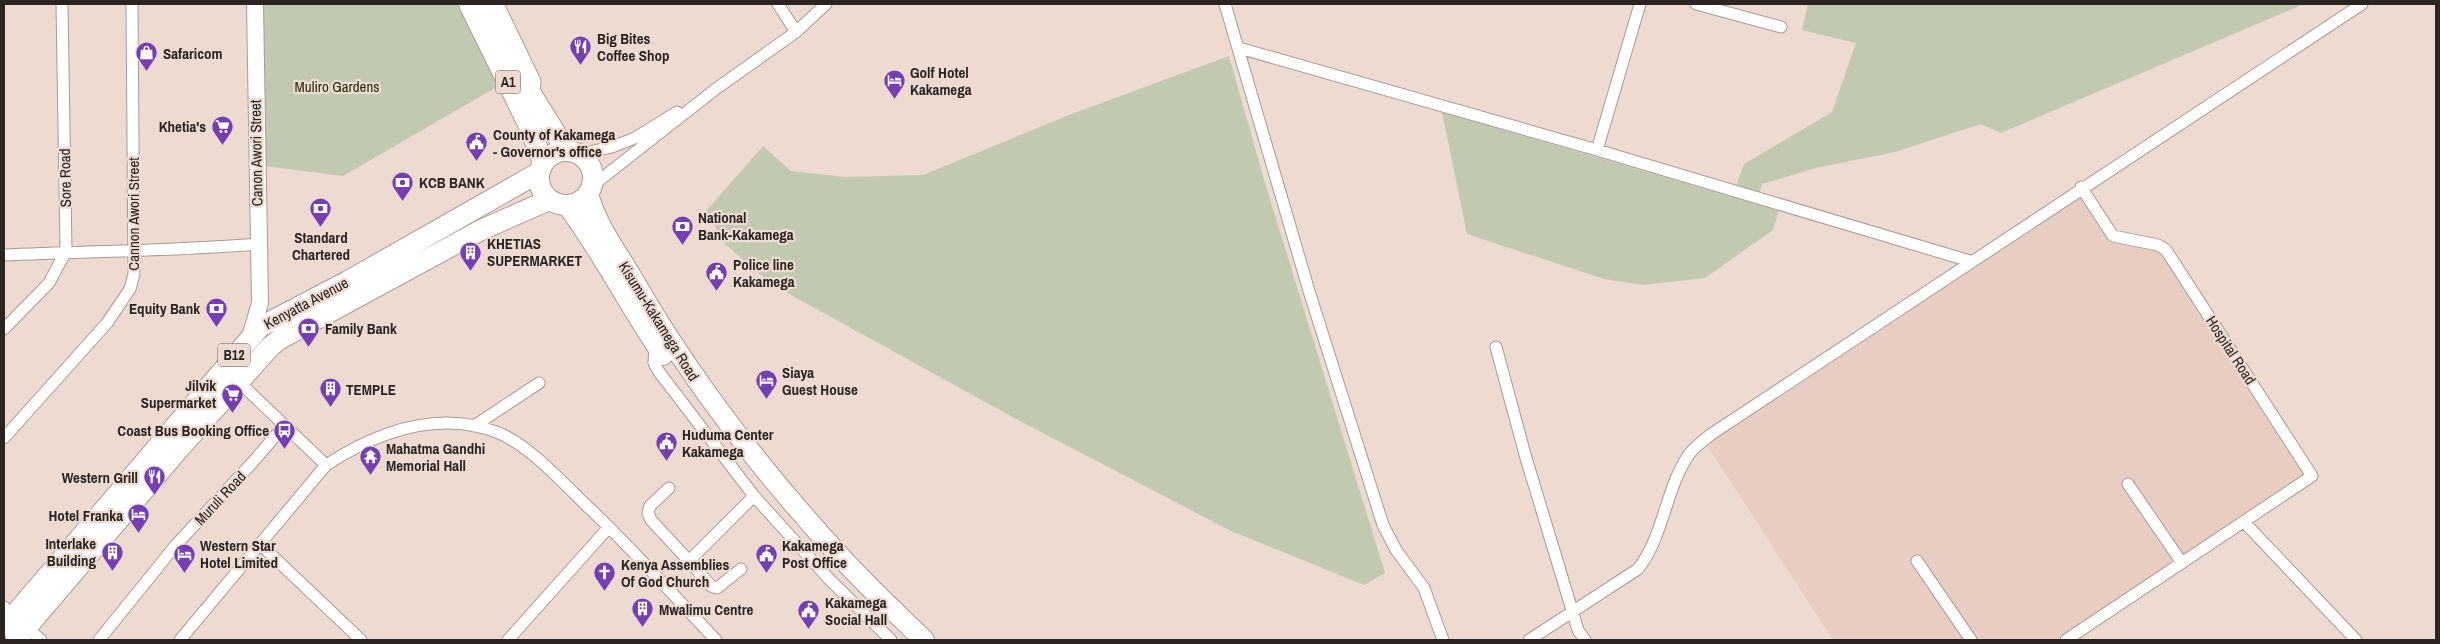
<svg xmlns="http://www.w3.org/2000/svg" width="2440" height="644" font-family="'Archivo Narrow',sans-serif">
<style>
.built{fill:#e8cec2}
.green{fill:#c1c9b1}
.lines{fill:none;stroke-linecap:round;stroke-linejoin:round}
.street-casing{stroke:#aa9a91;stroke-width:13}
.primary-casing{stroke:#aa9a91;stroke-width:18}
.highway-casing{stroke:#aa9a91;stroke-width:22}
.street{stroke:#fff;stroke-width:11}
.primary{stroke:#fff;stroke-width:16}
.highway{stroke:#fff;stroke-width:20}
.labels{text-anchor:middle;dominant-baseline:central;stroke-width:4.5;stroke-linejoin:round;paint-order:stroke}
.shield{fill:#eddbd2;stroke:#655b56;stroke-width:1}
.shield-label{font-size:14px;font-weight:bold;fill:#2b2421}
.poi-label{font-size:15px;font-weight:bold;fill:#2b2421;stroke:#eddbd2;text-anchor:start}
.park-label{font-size:15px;fill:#252f07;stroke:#eddbd2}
.street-label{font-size:15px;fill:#2b2421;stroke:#eddbd2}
</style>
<rect width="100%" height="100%" fill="#eddbd2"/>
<path class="built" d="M 2081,189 L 2109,233 L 2158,245 L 2311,476 L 2064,640 L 1833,640 L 1703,439 Z"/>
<path class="green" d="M 255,4 L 469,4 L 507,81 L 343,176 L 256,165 Z
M 1808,4 L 2304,4 L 2001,133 L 1981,124 L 1895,152 L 1816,168 L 1762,184 L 1757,199 L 1781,204 L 1773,230 L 1705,278 L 1643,285 L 1604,279 L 1467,234 L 1442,112 L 1732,197 L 1744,164 L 1832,112 L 1856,43 L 1802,30 Z
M 1229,56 L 1265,183 L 1385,573 L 1364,585 L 1231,531 L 1016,419 L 773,285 L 726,245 L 706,211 L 763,146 L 791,171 L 845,177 L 923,175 L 1069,115 Z"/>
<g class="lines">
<defs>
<path id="street" d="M 498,4 L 535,81 L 534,94
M 778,4 L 796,32
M 1225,4 L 1309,291 L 1383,525 L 1396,550 L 1424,588 L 1443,640
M 1696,4 L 1781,27
M 1239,48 L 1597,150 L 1970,261
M 1597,150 L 1640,4
M 580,154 L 612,147 L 635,138 L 677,112
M 592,186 L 717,88 L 796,32 L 826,4
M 4,255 C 89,251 173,251 258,244
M 4,329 L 49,283 L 66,251 L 62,4
M 655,345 L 654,363 L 659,372 L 754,496 L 828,578 L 891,640
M 1496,347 L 1526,458 L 1578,630 L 1585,640
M 238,381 L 326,465 C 377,432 439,409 499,433 C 531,447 562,482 587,506 C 632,548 673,595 716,640
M 474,426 L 539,383
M 4,438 L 107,323 L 130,289 L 134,274 L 132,4
M 2128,484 L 2182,563
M 669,488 L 650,506 L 648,513 L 651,520 L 689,561 L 754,496
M 2244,522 L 2356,640
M 261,545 L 361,640
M 689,561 L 711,586 L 717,588 L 741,569
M 1917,561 L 1971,640
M 4,607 L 41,640
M 99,640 L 175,546 L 252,463 L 284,426
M 180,640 L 326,465
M 508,640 L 609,527
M 1529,640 L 1638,569 C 1665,534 1665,488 1690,453 C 1696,446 1703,441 1710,435 L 2362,4
M 2066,640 L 2312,476 L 2166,250 L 2158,245 L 2113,236 L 2081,187"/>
<path id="primary" d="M 251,340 L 250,337 L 260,303 L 255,4"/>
<path id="highway" d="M 469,4 L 528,124 L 543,162
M 485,4 L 517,71 L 566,150
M539 178a27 27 0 1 1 54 0a27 27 0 1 1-54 0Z
M 588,194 C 597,227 617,252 634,281 C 691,380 760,469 838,554 C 865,584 895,612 924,640
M 567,205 C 603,253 629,306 663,355
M 4,627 L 260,327 L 348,281 L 538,173
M 16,640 L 178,450 L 270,347 L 280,339 L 481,230 L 549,200"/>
</defs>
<use href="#street" class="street-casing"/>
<use href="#primary" class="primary-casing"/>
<use href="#highway" class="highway-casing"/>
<use href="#street" class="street"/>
<use href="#primary" class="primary"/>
<use href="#highway" class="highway"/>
</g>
<defs>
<symbol id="restaurant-pin" viewBox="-11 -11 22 30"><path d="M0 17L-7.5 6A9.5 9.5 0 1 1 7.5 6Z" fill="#743eb4" stroke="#eddbd2"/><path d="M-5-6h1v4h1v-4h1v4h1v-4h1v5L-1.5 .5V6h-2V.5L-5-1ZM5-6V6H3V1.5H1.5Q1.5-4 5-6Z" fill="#fff"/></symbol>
<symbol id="shop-pin" viewBox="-11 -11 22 30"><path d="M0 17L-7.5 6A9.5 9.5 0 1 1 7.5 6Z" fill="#743eb4" stroke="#eddbd2"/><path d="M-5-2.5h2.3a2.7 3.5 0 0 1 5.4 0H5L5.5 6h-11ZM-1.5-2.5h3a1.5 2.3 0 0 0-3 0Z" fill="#fff"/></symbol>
<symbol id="hotel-pin" viewBox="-11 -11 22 30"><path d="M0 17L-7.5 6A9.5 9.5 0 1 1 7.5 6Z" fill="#743eb4" stroke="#eddbd2"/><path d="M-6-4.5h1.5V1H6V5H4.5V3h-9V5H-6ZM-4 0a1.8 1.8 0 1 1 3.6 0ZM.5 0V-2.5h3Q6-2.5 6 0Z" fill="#fff"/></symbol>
<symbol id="supermarket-pin" viewBox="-11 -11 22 30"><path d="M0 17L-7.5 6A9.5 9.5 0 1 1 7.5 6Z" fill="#743eb4" stroke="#eddbd2"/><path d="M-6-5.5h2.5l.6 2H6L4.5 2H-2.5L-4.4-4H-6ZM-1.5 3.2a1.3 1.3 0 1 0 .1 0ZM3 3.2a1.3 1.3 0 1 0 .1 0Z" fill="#fff"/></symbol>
<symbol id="civic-pin" viewBox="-11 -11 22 30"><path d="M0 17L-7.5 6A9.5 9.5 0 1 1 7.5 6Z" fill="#743eb4" stroke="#eddbd2"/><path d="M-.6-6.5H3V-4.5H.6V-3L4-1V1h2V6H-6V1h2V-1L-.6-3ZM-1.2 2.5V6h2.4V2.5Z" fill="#fff"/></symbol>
<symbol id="bank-pin" viewBox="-11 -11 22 30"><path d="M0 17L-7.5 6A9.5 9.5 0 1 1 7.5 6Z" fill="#743eb4" stroke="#eddbd2"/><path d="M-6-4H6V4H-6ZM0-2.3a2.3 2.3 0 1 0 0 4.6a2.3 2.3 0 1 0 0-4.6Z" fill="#fff"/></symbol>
<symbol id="building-pin" viewBox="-11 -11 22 30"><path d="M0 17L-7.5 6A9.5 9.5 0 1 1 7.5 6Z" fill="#743eb4" stroke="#eddbd2"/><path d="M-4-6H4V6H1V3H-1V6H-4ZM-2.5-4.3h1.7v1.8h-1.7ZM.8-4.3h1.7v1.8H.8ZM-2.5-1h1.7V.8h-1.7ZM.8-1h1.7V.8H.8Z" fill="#fff"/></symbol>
<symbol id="bus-pin" viewBox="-11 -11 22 30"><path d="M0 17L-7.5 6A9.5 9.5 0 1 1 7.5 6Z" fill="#743eb4" stroke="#eddbd2"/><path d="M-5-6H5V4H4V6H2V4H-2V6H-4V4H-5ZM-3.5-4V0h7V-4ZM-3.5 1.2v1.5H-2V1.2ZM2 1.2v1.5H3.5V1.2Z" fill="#fff"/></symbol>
<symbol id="temple-pin" viewBox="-11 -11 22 30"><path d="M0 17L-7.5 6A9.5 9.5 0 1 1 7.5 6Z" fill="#743eb4" stroke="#eddbd2"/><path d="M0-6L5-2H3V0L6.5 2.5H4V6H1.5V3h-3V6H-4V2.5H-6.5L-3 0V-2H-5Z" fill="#fff"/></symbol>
<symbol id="church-pin" viewBox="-11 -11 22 30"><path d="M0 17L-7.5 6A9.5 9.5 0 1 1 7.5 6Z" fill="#743eb4" stroke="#eddbd2"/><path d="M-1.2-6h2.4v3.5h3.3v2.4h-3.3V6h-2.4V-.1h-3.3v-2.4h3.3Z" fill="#fff"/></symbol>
</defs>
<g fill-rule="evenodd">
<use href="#restaurant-pin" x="568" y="34" width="25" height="34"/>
<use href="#shop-pin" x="134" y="40" width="25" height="34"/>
<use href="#hotel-pin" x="882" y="68" width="25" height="34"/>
<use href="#supermarket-pin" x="210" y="114" width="25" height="34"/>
<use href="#civic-pin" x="464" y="130" width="25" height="34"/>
<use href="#bank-pin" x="390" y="170" width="25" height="34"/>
<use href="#bank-pin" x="308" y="196" width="25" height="34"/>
<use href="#bank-pin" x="670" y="214" width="25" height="34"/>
<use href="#building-pin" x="458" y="240" width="25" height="34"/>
<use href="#civic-pin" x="704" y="260" width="25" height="34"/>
<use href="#bank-pin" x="204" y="296" width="25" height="34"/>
<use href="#bank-pin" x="296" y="316" width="25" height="34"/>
<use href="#hotel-pin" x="754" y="368" width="25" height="34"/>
<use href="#building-pin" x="318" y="376" width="25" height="34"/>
<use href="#supermarket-pin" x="220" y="382" width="25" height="34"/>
<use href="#bus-pin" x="272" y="418" width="25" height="34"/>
<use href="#civic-pin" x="654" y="430" width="25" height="34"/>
<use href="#temple-pin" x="358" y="444" width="25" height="34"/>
<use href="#restaurant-pin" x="142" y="464" width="25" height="34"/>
<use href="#hotel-pin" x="126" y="502" width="25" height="34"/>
<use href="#building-pin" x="100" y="540" width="25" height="34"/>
<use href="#hotel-pin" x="172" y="542" width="25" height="34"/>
<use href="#civic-pin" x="754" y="542" width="25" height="34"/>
<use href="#church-pin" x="592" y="560" width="25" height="34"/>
<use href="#building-pin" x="630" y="596" width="25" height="34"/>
<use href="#civic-pin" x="796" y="598" width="25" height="34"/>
</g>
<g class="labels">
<g class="shield">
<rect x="495.5" y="70.5" width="25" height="23" rx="4"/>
<rect x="218" y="343.5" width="32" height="23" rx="4"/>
</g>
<g class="shield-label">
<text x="508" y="82">A1</text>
<text x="234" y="355">B12</text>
</g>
<g class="poi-label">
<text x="597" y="38">Big Bites<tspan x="597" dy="17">Coffee Shop</tspan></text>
<text x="163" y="53">Safaricom</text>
<text x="910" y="72">Golf Hotel<tspan x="910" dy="17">Kakamega</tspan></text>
<text x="206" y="126" text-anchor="end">Khetia's</text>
<text x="493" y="134">County of Kakamega<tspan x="493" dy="17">- Governor's office</tspan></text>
<text x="419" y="182">KCB BANK</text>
<text x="698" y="217">National<tspan x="698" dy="17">Bank-Kakamega</tspan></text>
<text x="321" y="237" text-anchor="middle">Standard<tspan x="321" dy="17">Chartered</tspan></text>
<text x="487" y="243">KHETIAS<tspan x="487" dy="17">SUPERMARKET</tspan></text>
<text x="733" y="264">Police line<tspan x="733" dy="17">Kakamega</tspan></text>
<text x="200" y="308" text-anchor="end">Equity Bank</text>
<text x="325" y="328">Family Bank</text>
<text x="782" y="372">Siaya<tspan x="782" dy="17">Guest House</tspan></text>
<text x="216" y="385" text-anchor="end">Jilvik<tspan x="216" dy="17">Supermarket</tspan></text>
<text x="346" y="389">TEMPLE</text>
<text x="269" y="430" text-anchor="end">Coast Bus Booking Office</text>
<text x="682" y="434">Huduma Center<tspan x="682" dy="17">Kakamega</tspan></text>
<text x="386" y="448">Mahatma Gandhi<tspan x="386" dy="17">Memorial Hall</tspan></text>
<text x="138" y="477" text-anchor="end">Western Grill</text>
<text x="123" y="515" text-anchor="end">Hotel Franka</text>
<text x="96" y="543" text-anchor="end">Interlake<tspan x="96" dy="17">Building</tspan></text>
<text x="200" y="545">Western Star<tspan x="200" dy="17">Hotel Limited</tspan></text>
<text x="782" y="545">Kakamega<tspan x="782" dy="17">Post Office</tspan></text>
<text x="621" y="564">Kenya Assemblies<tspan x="621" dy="17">Of God Church</tspan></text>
<text x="825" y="602">Kakamega<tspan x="825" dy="17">Social Hall</tspan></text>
<text x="659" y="609">Mwalimu Centre</text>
</g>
<g class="park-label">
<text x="337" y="86">Muliro Gardens</text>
</g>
<g class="street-label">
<text transform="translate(256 153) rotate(-91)">Canon Awori Street</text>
<text transform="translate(65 178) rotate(-91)">Sore Road</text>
<text transform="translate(133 214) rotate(-90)">Cannon Awori Street</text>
<text transform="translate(306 303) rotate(-28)">Kenyatta Avenue</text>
<text transform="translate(659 321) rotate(58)">Kisumu-Kakamega Road</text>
<text transform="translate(2231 350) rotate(57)">Hospital Road</text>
<text transform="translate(220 498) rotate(-47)">Muruli Road</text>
</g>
</g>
<rect width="2440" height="644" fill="none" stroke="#2b2421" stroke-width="10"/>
</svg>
